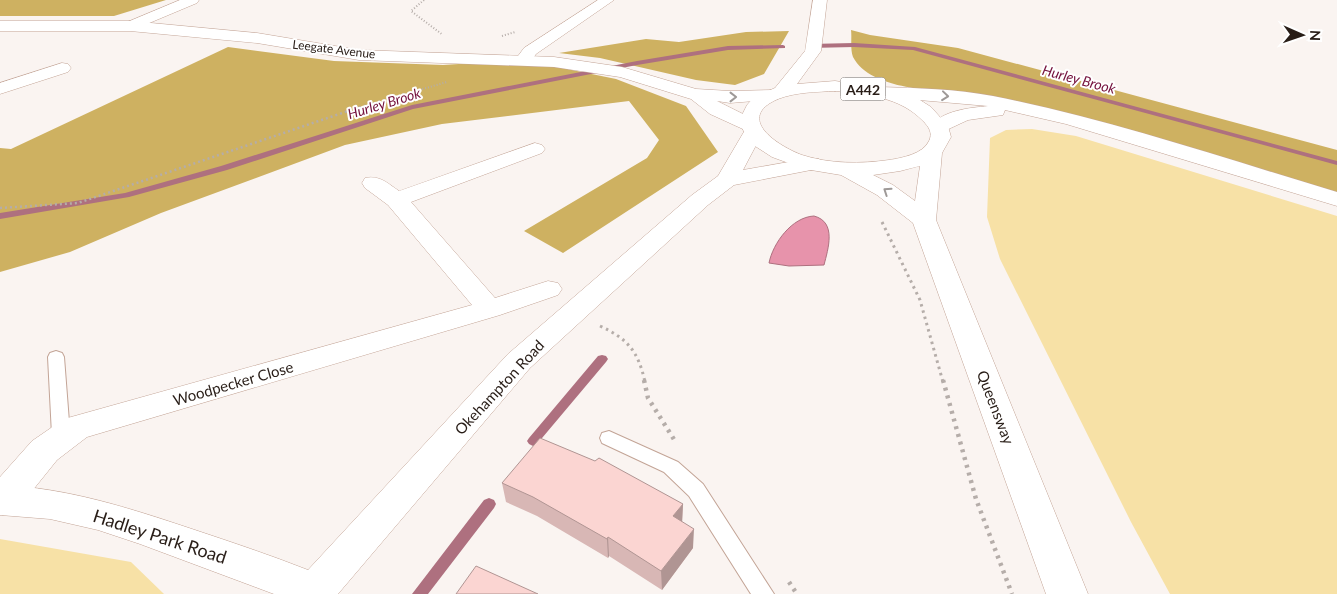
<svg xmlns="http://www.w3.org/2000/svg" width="1337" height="594" font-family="Lato,sans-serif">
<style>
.green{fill:#f7e1a6}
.forest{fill:#ceb161}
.water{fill:#e793ab;stroke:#ae707f}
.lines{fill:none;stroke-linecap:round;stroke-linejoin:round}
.stream{fill:#ae707f;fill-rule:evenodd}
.lane-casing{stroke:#c3a496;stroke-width:2}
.street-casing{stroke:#c3a496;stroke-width:1}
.secondary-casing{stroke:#c3a496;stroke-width:1}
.primary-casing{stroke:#c3a496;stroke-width:1}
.path-far3{stroke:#b5ada9;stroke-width:2;stroke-dasharray:1 2;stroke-linecap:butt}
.path-far2{stroke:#b5ada9;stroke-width:2.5;stroke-dasharray:2 3;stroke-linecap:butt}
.path-far1{stroke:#b5ada9;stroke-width:3;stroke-dasharray:2.5 4;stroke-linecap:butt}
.path{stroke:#b5ada9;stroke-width:4.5;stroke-dasharray:3 5;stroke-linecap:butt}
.lane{fill:#fff;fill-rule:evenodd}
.street{fill:#fff;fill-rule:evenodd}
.secondary{fill:#fff;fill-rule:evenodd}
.primary{fill:#fff;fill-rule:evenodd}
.wall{fill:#d8b7b5}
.shaded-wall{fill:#b09593}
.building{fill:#fbd5d2;stroke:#b09593}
.oneway{stroke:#9e9997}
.labels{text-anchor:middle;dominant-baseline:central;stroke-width:4;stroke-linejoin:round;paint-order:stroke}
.far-street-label{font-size:12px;fill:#281d17;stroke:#fff}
.far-water-label{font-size:14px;font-style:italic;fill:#730f3b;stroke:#fff}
.shield{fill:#fff;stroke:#68615d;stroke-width:1}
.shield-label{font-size:14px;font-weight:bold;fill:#281d17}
.street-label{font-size:15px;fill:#281d17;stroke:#fff}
.near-street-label{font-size:18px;fill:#281d17;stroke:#fff}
</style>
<rect width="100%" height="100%" fill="#faf4f1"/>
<path class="green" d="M 1032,129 L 1076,136 L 1337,216 L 1337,594 L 1170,594 L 1131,522 L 1000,259 L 987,217 L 990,138 L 1006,130 Z
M 0,539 L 131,562 L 164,594 L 0,594 Z"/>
<path class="forest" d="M 0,0 L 166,0 L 114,16 L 0,16 Z
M 851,30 L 870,35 L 958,48 L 1337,150 L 1337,194 L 971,94 C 937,90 871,91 853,57 C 850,50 852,37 851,30 Z
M 789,31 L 764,74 L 735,85 L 696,80 L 600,58 L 559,53 L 646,39 L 679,42 L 746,32 Z
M 228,47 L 334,61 L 443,65 L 523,60 L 616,79 L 686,106 L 718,152 L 563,253 L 524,231 L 647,158 L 659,140 L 629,101 L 442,124 L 345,145 L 161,213 L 70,252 L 0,272 L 0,148 L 11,149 Z"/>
<path class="water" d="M 814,216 C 837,222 828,249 824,265 L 789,266 L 769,263 C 773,243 792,217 814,216 Z"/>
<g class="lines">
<path class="stream" d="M 854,43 L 915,47 L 1337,161 L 1337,165 L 913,50 L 854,47 L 809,48 L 806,46 L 809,44 Z
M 783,45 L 785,46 L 785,48 L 728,50 L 637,65 L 413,109 L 227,170 L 129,197 L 0,219 L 0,213 L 125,193 L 221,166 L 412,105 L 637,61 L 728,46 Z
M 602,355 L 606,356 L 608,359 L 606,362 L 537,444 L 533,446 L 529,444 L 527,441 L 529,438 L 598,356 Z
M 489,498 L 494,500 L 496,504 L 494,508 L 428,594 L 412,594 L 484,500 Z"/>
<defs>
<path id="lane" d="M 56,351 L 62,353 L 64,357 L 70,435 L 68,440 L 61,442 L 54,440 L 52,435 L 48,357 L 50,353 Z
M 609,431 L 678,462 L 703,484 L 774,594 L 751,594 L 689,496 L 664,472 L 602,443 L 600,438 L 602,433 Z"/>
<path id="street" d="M 180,0 L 199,0 L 197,3 L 135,29 L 125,29 L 122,26 L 125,23 Z
M 598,0 L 614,0 L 536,54 L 529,64 L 517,64 L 515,60 L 524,48 Z
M 62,63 L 68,64 L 71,68 L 68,72 L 0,94 L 0,83 Z
M 535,143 L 542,145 L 545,149 L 542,153 L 411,202 L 495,298 L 548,281 L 558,283 L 562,289 L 558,295 L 500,315 L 87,437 L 57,460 L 16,511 L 3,515 L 0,514 L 0,477 L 32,441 L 64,419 L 472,305 L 388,205 L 365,188 L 362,183 L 365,178 C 380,175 387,183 399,191 Z"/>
<path id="secondary" d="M 0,21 L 130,21 L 257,33 L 359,50 L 554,57 L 622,67 L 696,89 L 730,91 L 772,90 L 778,91 L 781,95 L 778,99 L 730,103 L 717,101 L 757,121 L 760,125 L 758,127 L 763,132 L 743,170 L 811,158 L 819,159 L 822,164 L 819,169 L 811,170 L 734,185 L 708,205 L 530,368 L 338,594 L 274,594 L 140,544 L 98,530 L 50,519 L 0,515 L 0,485 C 68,488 129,508 192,529 C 231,542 270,555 308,570 L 508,354 L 692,195 L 718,176 L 745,130 L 710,114 L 691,99 L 620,77 L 554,67 L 359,60 L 257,43 L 130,31 L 0,31 Z
M 879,87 C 917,88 956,89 993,96 C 1108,119 1224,158 1337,192 L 1337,206 L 1066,124 L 1005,110 L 1003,115 L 968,120 L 940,133 L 933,131 L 930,127 C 942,110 970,108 988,106 L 873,96 L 870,92 L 873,88 Z"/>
<path id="primary" d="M 813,0 L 827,0 L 821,51 L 797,84 L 835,81 L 895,90 L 920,100 L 931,107 L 948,126 L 951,137 L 942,153 L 936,220 L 1088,594 L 1046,594 L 913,223 L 877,195 L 841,175 L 805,169 L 772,157 L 755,146 L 743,130 L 740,119 L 747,105 L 754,97 L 775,88 L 805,51 ZM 835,91 C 867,94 900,97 923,121 C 929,127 933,133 929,141 C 923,154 902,158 889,160 C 861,164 829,164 802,155 C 778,146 734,118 778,99 C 796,92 817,92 835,91 ZM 920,166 L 915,201 L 893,185 L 873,175 L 900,171 Z"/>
</defs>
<use href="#lane" class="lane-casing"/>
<use href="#street" class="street-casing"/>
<use href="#secondary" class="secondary-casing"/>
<use href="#primary" class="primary-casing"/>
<path class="path-far3" d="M 424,0 L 411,11 L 443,35
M 502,36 L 515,32
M 402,95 L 447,82"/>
<path class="path-far2" d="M 0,208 L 78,203 L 354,109 L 406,94"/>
<path class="path-far1" d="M 882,222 L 920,300 L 943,382
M 600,326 C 628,339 638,351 645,382"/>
<path class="path" d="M 644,380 L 648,398 L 675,441
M 943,380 L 976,499 L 1012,594
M 789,582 L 797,594"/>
<use href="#lane" class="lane"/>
<use href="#street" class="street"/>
<use href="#secondary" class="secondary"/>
<use href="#primary" class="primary"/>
</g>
<path class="wall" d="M 502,483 L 683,504 L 682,522 L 693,548 L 662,590 L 609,556 L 608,558 L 537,516 L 506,502 Z"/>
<path class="shaded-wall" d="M 683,504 L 682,524 L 673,516 Z
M 694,529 L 693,548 L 662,590 L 661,571 Z
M 608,537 L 609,556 L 608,558 L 607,539 Z"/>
<path class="building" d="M 540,438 L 595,461 L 599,458 L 683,504 L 673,516 L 694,529 L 661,571 L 608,537 L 607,539 L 533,497 L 502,483 Z
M 476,566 L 538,594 L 456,594 Z"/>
<defs><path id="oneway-chevron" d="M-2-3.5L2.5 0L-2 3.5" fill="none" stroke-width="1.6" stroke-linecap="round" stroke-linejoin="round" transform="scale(1.25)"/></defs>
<g class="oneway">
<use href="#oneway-chevron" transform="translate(945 96) rotate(6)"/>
<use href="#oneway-chevron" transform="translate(733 97)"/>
<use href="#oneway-chevron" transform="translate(887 191) rotate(-146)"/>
</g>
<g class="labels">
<g class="far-street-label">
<text transform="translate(334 49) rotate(7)">Leegate Avenue</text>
</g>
<g class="far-water-label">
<text transform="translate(1079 79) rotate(15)">Hurley Brook</text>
<text transform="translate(384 103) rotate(-17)">Hurley Brook</text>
</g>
<rect class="shield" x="840.5" y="77.5" width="45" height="23" rx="4"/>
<g class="shield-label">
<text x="863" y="89">A442</text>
</g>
<g class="street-label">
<text transform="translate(233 383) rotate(-16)">Woodpecker Close</text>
<text transform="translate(499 387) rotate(-47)">Okehampton Road</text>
<text transform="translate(996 407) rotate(69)">Queensway</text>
</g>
<g class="near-street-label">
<text transform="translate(160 536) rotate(18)">Hadley Park Road</text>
</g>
</g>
<g transform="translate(1302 35) rotate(92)" stroke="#ffffff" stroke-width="4" paint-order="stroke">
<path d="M0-4L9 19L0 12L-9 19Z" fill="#281d17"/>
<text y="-8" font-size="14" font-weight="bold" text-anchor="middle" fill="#281d17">N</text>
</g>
</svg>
